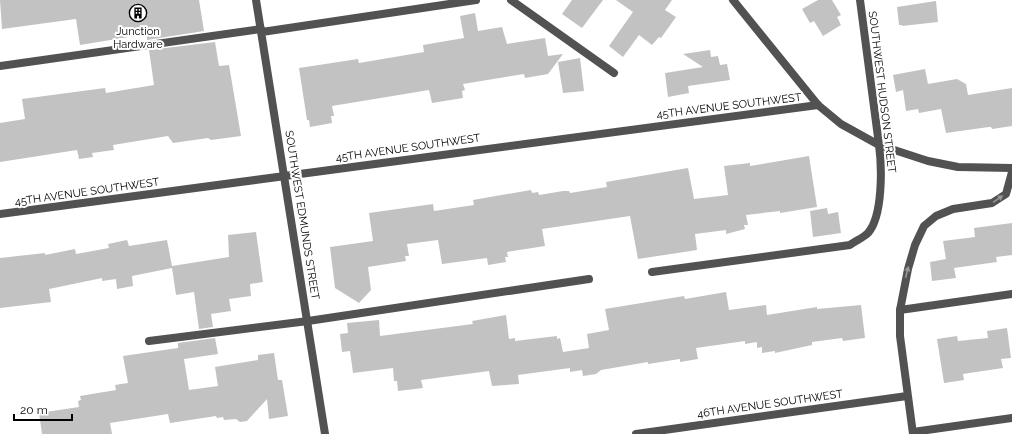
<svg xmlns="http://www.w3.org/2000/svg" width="1012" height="434" font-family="Raleway,sans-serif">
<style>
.building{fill:#c2c2c2}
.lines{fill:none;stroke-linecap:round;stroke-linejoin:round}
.service{stroke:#525252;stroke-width:8}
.minor{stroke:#525252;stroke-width:8}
.tertiary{stroke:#525252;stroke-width:8}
.oneway{fill:#979797}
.labels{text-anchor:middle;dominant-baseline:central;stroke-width:4;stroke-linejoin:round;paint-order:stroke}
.poi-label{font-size:11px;fill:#000;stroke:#fff}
.street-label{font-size:11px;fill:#000;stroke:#fff}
</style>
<rect width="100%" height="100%" fill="#fff"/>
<path class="building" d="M 0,0 L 199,0 L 204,31 L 147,40 L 147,34 L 80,45 L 76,19 L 2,29 Z
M 572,0 L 603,0 L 582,28 L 562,14 Z
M 616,0 L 672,0 L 665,10 L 676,17 L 661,38 L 659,37 L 652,45 L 639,35 L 623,57 L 609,46 L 633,12 Z
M 818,0 L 832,0 L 841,15 L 837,17 L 841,25 L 823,36 L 814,21 L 810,23 L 802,9 Z
M 936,1 L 938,22 L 902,26 L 902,25 L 899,25 L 897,7 Z
M 475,13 L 478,31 L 502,27 L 507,44 L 545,38 L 548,56 L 563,54 L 548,74 L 525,78 L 524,74 L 463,84 L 465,90 L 462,91 L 463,98 L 432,103 L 429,90 L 332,106 L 334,116 L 331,116 L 332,123 L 310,127 L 309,120 L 307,120 L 299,68 L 358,59 L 359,63 L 424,52 L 423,45 L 464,38 L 460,16 Z
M 215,42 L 219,66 L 229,65 L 241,136 L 211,140 L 208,138 L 173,143 L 168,136 L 113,145 L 114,150 L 92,153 L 93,157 L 79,159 L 77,150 L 0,162 L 0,123 L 25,119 L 22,99 L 105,88 L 106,93 L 154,85 L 149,50 Z
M 710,50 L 711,57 L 718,56 L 720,65 L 727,64 L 730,80 L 688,86 L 689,93 L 668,97 L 665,73 L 703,67 L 683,54 Z
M 580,58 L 584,91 L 563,93 L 558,62 Z
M 925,69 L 928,84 L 957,79 L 966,84 L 968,95 L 1012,88 L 1012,126 L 992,129 L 991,127 L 989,127 L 946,133 L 941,109 L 919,113 L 918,109 L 906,111 L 903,90 L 896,92 L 893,75 Z
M 809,156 L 817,207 L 780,213 L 780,211 L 746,215 L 748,225 L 744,225 L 745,229 L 726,234 L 726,230 L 695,234 L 697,250 L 638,259 L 630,216 L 542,229 L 545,246 L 507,252 L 508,257 L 505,257 L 506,262 L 488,265 L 487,258 L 442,264 L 438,240 L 407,244 L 409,256 L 405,256 L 406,261 L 368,267 L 371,290 L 359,303 L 335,288 L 330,247 L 373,241 L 369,213 L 433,204 L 434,211 L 474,205 L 473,200 L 531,190 L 532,193 L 538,192 L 539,195 L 563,191 L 569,191 L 570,193 L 607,187 L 606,182 L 688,168 L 694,199 L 728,195 L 724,166 L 750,163 L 750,166 Z
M 827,208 L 828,214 L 838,212 L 841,233 L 813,237 L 810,211 Z
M 1012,223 L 1012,255 L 996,257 L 997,262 L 954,268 L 956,278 L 932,281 L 930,262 L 946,259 L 943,241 L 975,237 L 974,228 Z
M 256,232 L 263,282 L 250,284 L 251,296 L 229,299 L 231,311 L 211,314 L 213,327 L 199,329 L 194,292 L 176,295 L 172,268 L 132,276 L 133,286 L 117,289 L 116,279 L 102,281 L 102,278 L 49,289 L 51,302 L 0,308 L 0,258 L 45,253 L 45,255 L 75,249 L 76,254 L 109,248 L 108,244 L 127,240 L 129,246 L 167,240 L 172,266 L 229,257 L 228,235 Z
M 726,292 L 729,310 L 766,305 L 767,315 L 817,307 L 817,309 L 861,305 L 865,338 L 843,341 L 842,338 L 812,342 L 812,345 L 775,353 L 775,351 L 762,353 L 762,347 L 757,348 L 757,342 L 745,344 L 745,341 L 696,348 L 698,359 L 680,362 L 680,359 L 648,364 L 648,362 L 601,370 L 596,374 L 583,376 L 582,370 L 570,372 L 570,368 L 518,375 L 519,384 L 492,386 L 489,371 L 421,380 L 423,388 L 398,391 L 397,381 L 394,381 L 393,368 L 353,373 L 350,351 L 342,352 L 340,334 L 348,333 L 347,323 L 379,320 L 380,336 L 473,324 L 472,321 L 506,315 L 509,339 L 515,338 L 515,341 L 557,336 L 557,339 L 560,338 L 563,352 L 589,348 L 587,334 L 609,330 L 605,309 L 684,296 L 685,299 Z
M 1007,328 L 1011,358 L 1001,359 L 1003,368 L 963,374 L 964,380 L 944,383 L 937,339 L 957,336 L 958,341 L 988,338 L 987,331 Z
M 215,338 L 218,354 L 184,359 L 189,390 L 218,386 L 215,367 L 258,360 L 258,355 L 274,353 L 278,380 L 282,380 L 288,416 L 269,419 L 267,399 L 247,421 L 240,422 L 236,419 L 224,420 L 223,417 L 217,418 L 216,416 L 170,423 L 168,414 L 110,423 L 112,434 L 42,434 L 39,413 L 79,407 L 78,401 L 81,400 L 80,396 L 116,390 L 115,385 L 128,383 L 123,356 L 178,348 L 178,343 Z"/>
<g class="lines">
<path class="service" d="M 511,0 L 614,73
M 0,66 L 261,29
M 652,272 L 850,245 C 855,241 863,238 868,233 C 883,216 882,167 879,145
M 900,310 L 1012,294
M 149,341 L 308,321 L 589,279"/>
<path class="minor" d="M 256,0 L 325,434
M 860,0 L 879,145
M 262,32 L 476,0
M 0,214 L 818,105
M 913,432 L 1012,418
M 636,434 L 907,396
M 913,434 L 900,336 L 900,310 L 908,269 L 915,245 L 924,226 L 936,216 L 953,209 L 992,203 L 1006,194 L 1012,172"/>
<path class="tertiary" d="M 733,0 L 818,105 L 841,124 L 879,145 L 928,161 L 958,167 L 1012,168"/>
</g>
<defs><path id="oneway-solid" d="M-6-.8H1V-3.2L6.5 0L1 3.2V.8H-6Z"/></defs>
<g class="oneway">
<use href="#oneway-solid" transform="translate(998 199) rotate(-34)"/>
<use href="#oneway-solid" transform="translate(907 272) rotate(-76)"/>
</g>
<defs>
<symbol id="building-ring" viewBox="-11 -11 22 22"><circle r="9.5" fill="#fff" stroke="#000" stroke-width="1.5"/><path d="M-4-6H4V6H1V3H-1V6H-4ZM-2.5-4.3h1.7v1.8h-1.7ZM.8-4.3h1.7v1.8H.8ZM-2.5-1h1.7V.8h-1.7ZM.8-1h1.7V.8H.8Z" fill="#000"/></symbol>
</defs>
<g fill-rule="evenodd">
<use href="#building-ring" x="128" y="3" width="20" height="20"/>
</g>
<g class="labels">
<g class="poi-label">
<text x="138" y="31">Junction<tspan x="138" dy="13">Hardware</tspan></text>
</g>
<g class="street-label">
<text transform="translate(882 92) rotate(83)">SOUTHWEST HUDSON STREET</text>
<text transform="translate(729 106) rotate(-7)">45TH AVENUE SOUTHWEST</text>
<text transform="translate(408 148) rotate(-8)">45TH AVENUE SOUTHWEST</text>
<text transform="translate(87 192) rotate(-8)">45TH AVENUE SOUTHWEST</text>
<text transform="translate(302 215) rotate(81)">SOUTHWEST EDMUNDS STREET</text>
<text transform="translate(770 404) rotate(-8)">46TH AVENUE SOUTHWEST</text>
</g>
</g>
<path d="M14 414v6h58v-6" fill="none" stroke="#000000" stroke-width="2"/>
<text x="20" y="414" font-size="12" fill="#000000" stroke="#ffffff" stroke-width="3" paint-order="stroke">20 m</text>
</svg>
